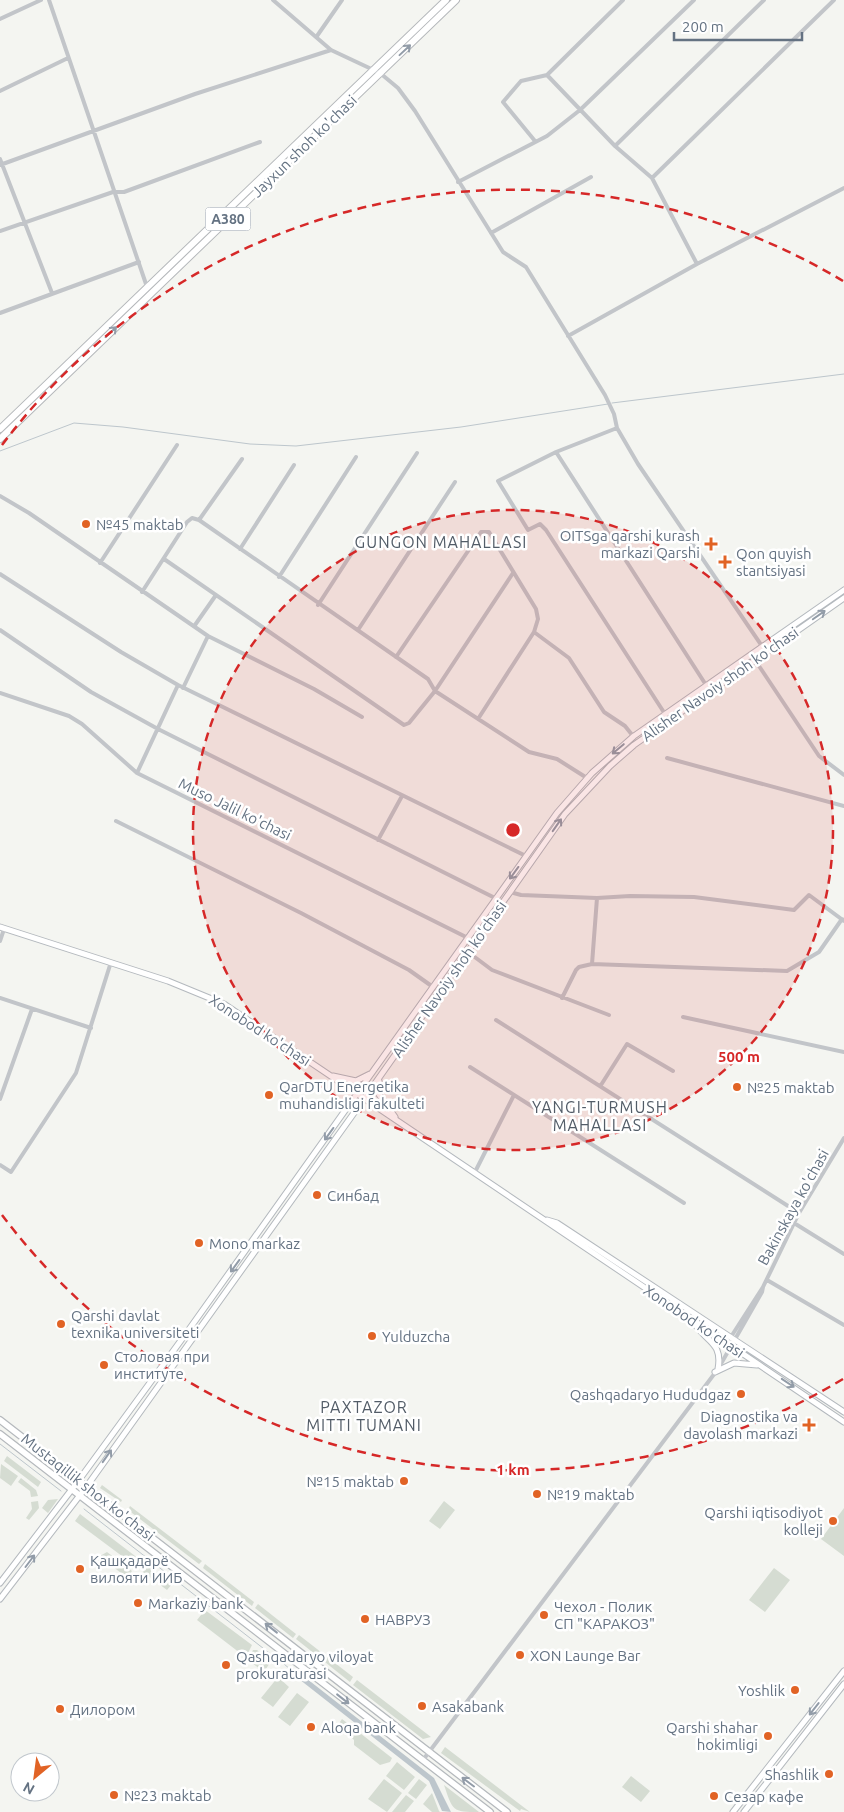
<svg xmlns="http://www.w3.org/2000/svg" width="844" height="1812" font-family="Ubuntu,sans-serif">
<style>
.green{fill:#d5dcd2}
.water{fill:#bdc6cc}
.lines{fill:none;stroke-linecap:round;stroke-linejoin:round}
.stream{stroke:#bdc6cc;stroke-width:1}
.secondary-casing{stroke:#b4b9be;stroke-width:7}
.primary-casing{stroke:#b5b9bd;stroke-width:8}
.highway-casing{stroke:#b5b8bb;stroke-width:8}
.street{stroke:#c2c5c9;stroke-width:4}
.secondary{stroke:#fff;stroke-width:5}
.primary{stroke:#fff;stroke-width:5.5}
.highway{stroke:#fff;stroke-width:6}
.oneway{stroke:#929ca8}
.ring{fill:none;stroke:#d62828;stroke-width:2.5;stroke-dasharray:9 6}
.poi-dot{fill:#e16325;stroke:#fff;stroke-width:2}
.labels{text-anchor:middle;dominant-baseline:central;stroke-width:5;stroke-linejoin:round;paint-order:stroke}
.shield{fill:#fff;stroke:#929ca8;stroke-width:1}
.shield-label{font-size:14px;font-weight:bold;fill:#647282}
.street-label{font-size:15px;fill:#647282;stroke:#fff}
.poi-label{font-size:15px;fill:#647282;stroke:#fff;text-anchor:start}
.neighbourhood-label{font-size:16px;letter-spacing:1px;fill:#525c67;stroke:#fff}
.centre{fill:#d62828;stroke:#fff;stroke-width:2.5}
.ring-label{font-size:15px;text-anchor:middle;font-weight:bold;fill:#d62828;stroke:#fff;stroke-width:5;stroke-linejoin:round;paint-order:stroke}
</style>
<rect width="100%" height="100%" fill="#f4f5f1"/>
<path class="green" d="M 7,1456 L 41,1482 L 38,1487 L 4,1461 Z
M 1,1464 L 18,1476 L 11,1486 L 0,1478 Z
M 21,1478 L 36,1490 L 38,1496 L 31,1497 L 30,1491 L 18,1482 Z
M 102,1485 L 122,1500 L 121,1502 L 100,1488 Z
M 58,1499 L 48,1513 L 42,1508 L 48,1500 Z
M 38,1501 L 39,1508 L 29,1520 L 26,1518 L 32,1509 L 31,1502 Z
M 444,1501 L 455,1510 L 440,1529 L 429,1521 Z
M 130,1506 L 202,1561 L 199,1564 L 132,1513 L 129,1508 Z
M 844,1508 L 844,1556 L 821,1539 Z
M 80,1514 L 143,1562 L 138,1568 L 75,1521 Z
M 107,1552 L 132,1571 L 127,1578 L 100,1556 Z
M 205,1564 L 254,1602 L 252,1606 L 203,1568 Z
M 148,1566 L 172,1584 L 167,1590 L 143,1572 Z
M 774,1568 L 790,1580 L 765,1612 L 749,1600 Z
M 258,1604 L 296,1634 L 293,1638 L 255,1608 Z
M 205,1610 L 252,1645 L 248,1653 L 240,1653 L 197,1620 Z
M 299,1635 L 353,1677 L 350,1682 L 296,1639 Z
M 253,1650 L 257,1650 L 271,1661 L 264,1672 L 252,1663 L 250,1655 Z
M 278,1677 L 289,1687 L 273,1707 L 261,1698 Z
M 357,1680 L 431,1737 L 423,1739 L 353,1685 Z
M 297,1693 L 309,1702 L 290,1726 L 278,1717 Z
M 342,1719 L 392,1758 L 390,1762 L 380,1765 L 354,1745 L 354,1740 L 338,1725 Z
M 445,1747 L 530,1812 L 521,1809 L 520,1811 L 441,1753 Z
M 397,1762 L 415,1777 L 404,1790 L 386,1776 Z
M 631,1776 L 650,1791 L 641,1802 L 622,1787 Z
M 384,1779 L 402,1793 L 387,1812 L 368,1799 Z
M 419,1779 L 427,1785 L 416,1799 L 408,1793 Z
M 444,1785 L 479,1812 C 452,1812 453,1811 444,1785 Z
M 432,1793 L 439,1811 L 440,1812 L 432,1812 L 423,1804 Z
M 406,1795 L 414,1801 L 405,1812 L 392,1812 Z"/>
<path class="water" d="M 293,1668 L 434,1778 L 451,1812 L 442,1811 L 429,1781 L 290,1672 Z"/>
<g class="lines">
<path class="stream" d="M 612,403 L 844,374
M 0,451 L 74,423 L 123,427 L 250,444 L 296,446 L 461,427 L 608,404
M 0,1444 L 61,1491
M 84,1509 L 277,1659
M 284,1664 L 291,1670"/>
<defs>
<path id="secondary" d="M 0,927 L 168,981 L 224,1004 L 844,1422
M 333,1076 L 356,1081 L 370,1074
M 379,1081 L 378,1093 L 395,1117
M 547,1220 L 557,1223 L 844,1412
M 694,1323 C 706,1342 723,1342 718,1369
M 715,1372 L 734,1363 L 757,1365
M 0,1583 L 79,1480 L 190,1328 L 557,813 L 592,773 L 634,736 L 844,590
M 0,1599 L 87,1486 L 364,1099 L 565,814 L 610,766 L 634,745 L 844,598
M 733,1812 L 844,1671
M 744,1812 L 844,1684"/>
<path id="primary" d="M 0,1420 L 507,1812
M 0,1434 L 490,1812"/>
<path id="highway" d="M 0,429 L 446,0
M 0,439 L 456,0"/>
</defs>
<use href="#secondary" class="secondary-casing"/>
<use href="#primary" class="primary-casing"/>
<use href="#highway" class="highway-casing"/>
<path class="street" d="M 49,0 L 147,287
M 273,0 L 331,50 L 380,73 L 398,88 L 415,111 L 503,252 L 526,267 L 605,395 L 614,414 L 617,428 L 638,464 L 764,649
M 0,19 L 41,0
M 317,36 L 342,0
M 547,75 L 615,146 L 652,178 L 697,264
M 0,91 L 68,58
M 535,141 L 503,102 L 521,81 L 547,75 L 623,0
M 615,146 L 764,0
M 0,159 L 52,293
M 0,165 L 195,94 L 331,50
M 652,178 L 834,0
M 458,182 L 547,136 L 580,110 L 694,0
M 0,231 L 113,192 L 124,192 L 260,142
M 491,233 L 591,177
M 0,313 L 139,262
M 568,336 L 697,264 L 844,188
M 617,428 L 556,452 L 498,481 L 528,530 L 540,524 L 546,530 L 665,714
M 556,452 L 706,685
M 0,496 L 29,513 L 208,636 L 314,689 L 362,717
M 199,520 L 242,459
M 240,549 L 294,465
M 164,559 L 404,725 L 409,723 L 435,691 L 513,573
M 100,563 L 177,445
M 0,574 L 121,652 L 178,685 L 526,856
M 279,577 L 356,457
M 142,592 L 187,522 L 192,518 L 199,520 L 428,679 L 435,691 L 529,752 L 557,759 L 587,778
M 318,605 L 417,453
M 195,625 L 216,595
M 0,630 L 91,692 L 158,729 L 495,898
M 358,630 L 455,482
M 534,632 L 569,658 L 604,712 L 625,726 L 633,736
M 396,657 L 481,532 L 489,532 L 536,609 L 538,619 L 534,632 L 478,719
M 755,660 L 819,756 L 844,775
M 183,688 L 208,636
M 0,693 L 69,716 L 82,724 L 137,773 L 468,938
M 667,758 L 844,806
M 137,773 L 178,685
M 116,821 L 301,913 L 409,970 L 433,987
M 378,840 L 402,796
M 510,892 L 521,895 L 597,898 L 630,896 L 694,897 L 794,910 L 809,895 L 844,921
M 0,941 L 4,929
M 468,952 L 492,970 L 609,1015
M 592,964 L 597,898
M 0,998 L 91,1028
M 562,998 L 576,970 L 579,967 L 592,964 L 787,971 L 819,952 L 842,919
M 683,1017 L 844,1052
M 496,1020 L 799,1213
M 470,1067 L 684,1203
M 601,1085 L 627,1044 L 673,1071
M 0,1099 L 32,1009
M 0,1165 L 11,1172 L 76,1073 L 111,962
M 475,1172 L 514,1095
M 794,1223 L 844,1254
M 767,1280 L 844,1325
M 727,1343 L 763,1287 L 799,1213 L 844,1138
M 423,1760 L 718,1369 L 762,1292 L 763,1287"/>
<use href="#secondary" class="secondary"/>
<use href="#primary" class="primary"/>
<use href="#highway" class="highway"/>
</g>
<defs><path id="oneway-shaft" d="M-6 0H5M1.5-3L5.5 0L1.5 3" fill="none" stroke-width="1.6" stroke-linecap="round" stroke-linejoin="round" transform="scale(1.25)"/></defs>
<g class="oneway">
<use href="#oneway-shaft" transform="translate(405 50) rotate(-43)"/>
<use href="#oneway-shaft" transform="translate(111 332) rotate(-43)"/>
<use href="#oneway-shaft" transform="translate(819 615) rotate(-35)"/>
<use href="#oneway-shaft" transform="translate(618 749) rotate(140)"/>
<use href="#oneway-shaft" transform="translate(557 825) rotate(-55)"/>
<use href="#oneway-shaft" transform="translate(514 873) rotate(126)"/>
<use href="#oneway-shaft" transform="translate(329 1134) rotate(126)"/>
<use href="#oneway-shaft" transform="translate(235 1266) rotate(126)"/>
<use href="#oneway-shaft" transform="translate(788 1383) rotate(34)"/>
<use href="#oneway-shaft" transform="translate(107 1456) rotate(-55)"/>
<use href="#oneway-shaft" transform="translate(30 1561) rotate(-53)"/>
<use href="#oneway-shaft" transform="translate(271 1628) rotate(-142)"/>
<use href="#oneway-shaft" transform="translate(343 1699) rotate(38)"/>
<use href="#oneway-shaft" transform="translate(814 1709) rotate(128)"/>
<use href="#oneway-shaft" transform="translate(468 1782) rotate(-143)"/>
</g>
<circle cx="513" cy="830" r="320" fill="#d62828" fill-opacity=".12"/>
<g class="ring">
<circle cx="513" cy="830" r="320"/>
<path d="M843 1379A640 640 0 0 1 2 1215M2 445A640 640 0 0 1 843 281"/>
</g>
<g class="poi-dot">
<circle cx="86" cy="524" r="5"/>
<path d="M708.5 536.5h5v5h5v5h-5v5h-5v-5h-5v-5h5z"/>
<path d="M722.5 554.5h5v5h5v5h-5v5h-5v-5h-5v-5h5z"/>
<circle cx="737" cy="1087" r="5"/>
<circle cx="269" cy="1095" r="5"/>
<circle cx="317" cy="1195" r="5"/>
<circle cx="199" cy="1243" r="5"/>
<circle cx="61" cy="1324" r="5"/>
<circle cx="372" cy="1336" r="5"/>
<circle cx="104" cy="1365" r="5"/>
<circle cx="741" cy="1394" r="5"/>
<path d="M806.5 1417.5h5v5h5v5h-5v5h-5v-5h-5v-5h5z"/>
<circle cx="404" cy="1481" r="5"/>
<circle cx="537" cy="1494" r="5"/>
<circle cx="833" cy="1521" r="5"/>
<circle cx="80" cy="1569" r="5"/>
<circle cx="138" cy="1603" r="5"/>
<circle cx="544" cy="1615" r="5"/>
<circle cx="365" cy="1619" r="5"/>
<circle cx="520" cy="1655" r="5"/>
<circle cx="226" cy="1665" r="5"/>
<circle cx="795" cy="1690" r="5"/>
<circle cx="422" cy="1706" r="5"/>
<circle cx="60" cy="1709" r="5"/>
<circle cx="311" cy="1727" r="5"/>
<circle cx="768" cy="1736" r="5"/>
<circle cx="829" cy="1774" r="5"/>
<circle cx="114" cy="1795" r="5"/>
<circle cx="714" cy="1796" r="5"/>
</g>
<g class="labels">
<rect class="shield" x="205.5" y="207.5" width="45" height="23" rx="4"/>
<g class="shield-label">
<text x="228" y="219">A380</text>
</g>
<g class="street-label">
<text transform="translate(304 146) rotate(-44)">Jayxun shoh ko'chasi</text>
<text transform="translate(720 684) rotate(-35)">Alisher Navoiy shoh ko'chasi</text>
<text transform="translate(235 809) rotate(26)">Muso Jalil ko'chasi</text>
<text transform="translate(449 979) rotate(-55)">Alisher Navoiy shoh ko'chasi</text>
<text transform="translate(260 1030) rotate(33)">Xonobod ko'chasi</text>
<text transform="translate(793 1207) rotate(-61)">Bakinskaya ko'chasi</text>
<text transform="translate(694 1321) rotate(34)">Xonobod ko'chasi</text>
<text transform="translate(88 1487) rotate(38)">Mustaqillik shox ko'chasi</text>
</g>
<g class="poi-label">
<text x="96" y="524">№45 maktab</text>
<text x="700" y="535" text-anchor="end">OITSga qarshi kurash<tspan x="700" dy="17">markazi Qarshi</tspan></text>
<text x="736" y="553">Qon quyish<tspan x="736" dy="17">stantsiyasi</tspan></text>
<text x="279" y="1086">QarDTU Energetika<tspan x="279" dy="17">muhandisligi fakulteti</tspan></text>
<text x="747" y="1087">№25 maktab</text>
<text x="327" y="1195">Синбад</text>
<text x="209" y="1243">Mono markaz</text>
<text x="71" y="1315">Qarshi davlat<tspan x="71" dy="17">texnika universiteti</tspan></text>
<text x="382" y="1336">Yulduzcha</text>
<text x="114" y="1356">Столовая при<tspan x="114" dy="17">институте</tspan></text>
<text x="731" y="1394" text-anchor="end">Qashqadaryo Hududgaz</text>
<text x="798" y="1416" text-anchor="end">Diagnostika va<tspan x="798" dy="17">davolash markazi</tspan></text>
<text x="394" y="1481" text-anchor="end">№15 maktab</text>
<text x="547" y="1494">№19 maktab</text>
<text x="823" y="1512" text-anchor="end">Qarshi iqtisodiyot<tspan x="823" dy="17">kolleji</tspan></text>
<text x="90" y="1560">Қашқадарё<tspan x="90" dy="17">вилояти ИИБ</tspan></text>
<text x="148" y="1603">Markaziy bank</text>
<text x="554" y="1606">Чехол - Полик<tspan x="554" dy="17">СП "КАРАКОЗ"</tspan></text>
<text x="375" y="1619">НАВРУЗ</text>
<text x="530" y="1655">XON Launge Bar</text>
<text x="236" y="1656">Qashqadaryo viloyat<tspan x="236" dy="17">prokuraturasi</tspan></text>
<text x="785" y="1690" text-anchor="end">Yoshlik</text>
<text x="432" y="1706">Asakabank</text>
<text x="70" y="1709">Дилором</text>
<text x="321" y="1727">Aloqa bank</text>
<text x="758" y="1727" text-anchor="end">Qarshi shahar<tspan x="758" dy="17">hokimligi</tspan></text>
<text x="819" y="1774" text-anchor="end">Shashlik</text>
<text x="124" y="1795">№23 maktab</text>
<text x="724" y="1796">Сезар кафе</text>
</g>
<g class="neighbourhood-label">
<text x="441" y="542">GUNGON MAHALLASI</text>
<text x="600" y="1107">YANGI-TURMUSH<tspan x="600" dy="18">MAHALLASI</tspan></text>
<text x="364" y="1407">PAXTAZOR<tspan x="364" dy="18">MITTI TUMANI</tspan></text>
</g>
</g>
<circle cx="513" cy="830" r="8" class="centre"/>
<g class="ring-label">
<text x="739" y="1062">500 m</text>
<text x="513" y="1475">1 km</text>
</g>
<g transform="translate(35 1777) rotate(209)"><circle r="24" fill="#ffffff" stroke="#c1c7cd"/>
<path d="M0-4L9 19L0 12L-9 19Z" fill="#e16325"/>
<text y="-8" font-size="14" font-weight="bold" text-anchor="middle" fill="#647282">N</text>
</g>
<path d="M674 32v8h128v-8" fill="none" stroke="#647282" stroke-width="2.5"/>
<text x="682" y="32" font-size="15" fill="#647282" stroke="#ffffff" stroke-width="4" paint-order="stroke">200 m</text>
</svg>
